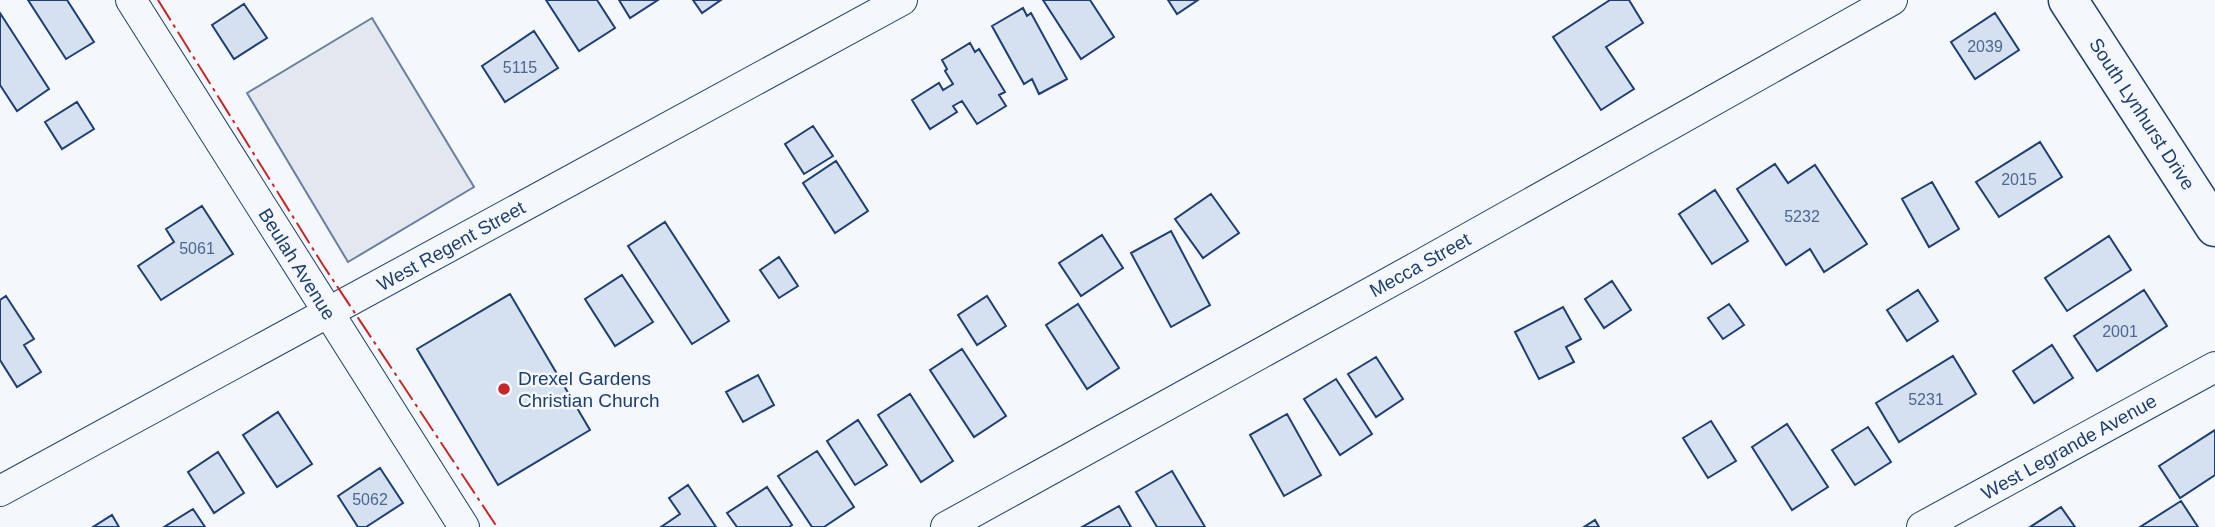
<svg xmlns="http://www.w3.org/2000/svg" width="2215" height="527" font-family="Helvetica,sans-serif">
<style>
.parking{fill:#e3e8f0;stroke:#687fa3;stroke-width:2}
.building{fill:#d5e0f0;stroke:#1d3f73;stroke-width:2}
.lines{fill:none;stroke-linecap:round;stroke-linejoin:round}
.minor-casing{stroke:#1d3f73;stroke-width:32}
.secondary-casing{stroke:#1d3f73;stroke-width:41}
.minor{stroke:#f4f7fb;stroke-width:30}
.secondary{stroke:#f4f7fb;stroke-width:38}
.power{stroke:#c62828;stroke-width:2;stroke-dasharray:24 5 3.5 5;stroke-linecap:butt}
.poi-dot{fill:#c62828;stroke:#f4f7fb;stroke-width:2.5}
.labels{text-anchor:middle;dominant-baseline:central;stroke-width:5;stroke-linejoin:round;paint-order:stroke}
.number-label{font-size:16px;fill:#4b6792}
.street-label{font-size:19px;fill:#1d3f73;stroke:#f4f7fb}
.poi-label{font-size:19px;fill:#1d3f73;stroke:#f4f7fb;text-anchor:start}
</style>
<rect width="100%" height="100%" fill="#f4f7fb"/>
<path class="parking" d="M 372,18 L 474,187 L 348,262 L 247,93 Z"/>
<path class="building" d="M 28,0 L 67,0 L 94,42 L 66,59 Z
M 546,0 L 597,0 L 615,28 L 579,51 Z
M 619,0 L 658,0 L 630,18 Z
M 693,0 L 721,0 L 702,13 Z
M 1043,0 L 1090,0 L 1114,37 L 1081,59 Z
M 1168,0 L 1198,0 L 1177,14 Z
M 1610,0 L 1629,0 L 1643,23 L 1606,47 L 1634,89 L 1601,110 L 1553,37 Z
M 244,4 L 267,38 L 234,59 L 212,25 Z
M 1023,8 L 1027,16 L 1031,13 L 1067,79 L 1039,94 L 1032,79 L 1024,84 L 992,26 Z
M 0,13 L 49,89 L 17,111 L 0,85 Z
M 1995,13 L 2019,50 L 1975,79 L 1951,42 Z
M 534,31 L 558,68 L 505,102 L 482,66 Z
M 970,43 L 975,52 L 979,49 L 1005,92 L 999,95 L 1006,106 L 977,124 L 962,101 L 953,106 L 957,112 L 930,129 L 912,100 L 939,83 L 943,90 L 953,84 L 945,71 L 947,69 L 942,60 Z
M 77,102 L 94,129 L 62,149 L 45,122 Z
M 813,126 L 833,156 L 804,174 L 785,144 Z
M 2040,142 L 2062,177 L 1999,217 L 1976,182 Z
M 836,161 L 868,211 L 835,233 L 803,183 Z
M 1775,164 L 1788,183 L 1815,165 L 1867,244 L 1824,272 L 1810,249 L 1786,265 L 1737,189 Z
M 1932,182 L 1959,229 L 1929,247 L 1902,199 Z
M 1715,190 L 1748,241 L 1712,264 L 1679,214 Z
M 1211,194 L 1239,233 L 1203,258 L 1175,219 Z
M 202,206 L 233,254 L 161,300 L 138,266 L 174,242 L 166,229 Z
M 665,222 L 729,321 L 692,344 L 628,246 Z
M 1171,231 L 1210,305 L 1171,327 L 1131,253 Z
M 1102,235 L 1123,268 L 1081,296 L 1059,263 Z
M 2109,236 L 2131,270 L 2067,311 L 2045,278 Z
M 779,257 L 798,286 L 779,298 L 760,270 Z
M 622,275 L 653,322 L 615,346 L 585,299 Z
M 1612,281 L 1631,310 L 1604,328 L 1585,299 Z
M 1918,290 L 1938,321 L 1907,341 L 1887,310 Z
M 2144,290 L 2167,326 L 2097,371 L 2074,336 Z
M 510,294 L 590,430 L 498,485 L 417,349 Z
M 6,296 L 34,339 L 24,345 L 41,372 L 17,387 L 0,360 L 0,300 Z
M 987,296 L 1006,326 L 977,345 L 958,315 Z
M 1078,304 L 1119,368 L 1087,389 L 1046,325 Z
M 1729,304 L 1744,325 L 1723,339 L 1708,318 Z
M 1563,307 L 1581,339 L 1566,347 L 1574,362 L 1539,379 L 1515,332 Z
M 2052,345 L 2073,378 L 2034,403 L 2013,371 Z
M 962,349 L 1006,416 L 974,437 L 930,370 Z
M 1953,356 L 1976,394 L 1899,442 L 1876,403 Z
M 1376,357 L 1403,399 L 1376,417 L 1348,374 Z
M 758,375 L 774,405 L 743,422 L 726,392 Z
M 1336,379 L 1372,434 L 1340,455 L 1304,399 Z
M 910,394 L 953,461 L 921,482 L 878,415 Z
M 278,412 L 312,464 L 277,487 L 243,435 Z
M 1287,414 L 1321,475 L 1284,496 L 1250,435 Z
M 858,420 L 887,465 L 855,485 L 827,441 Z
M 1711,421 L 1736,461 L 1708,478 L 1683,438 Z
M 1787,424 L 1828,487 L 1792,510 L 1752,447 Z
M 1868,427 L 1891,462 L 1855,485 L 1832,450 Z
M 2215,430 L 2215,475 L 2180,498 L 2159,466 Z
M 817,451 L 854,507 L 824,527 L 812,527 L 778,476 Z
M 218,452 L 244,493 L 214,513 L 188,472 Z
M 380,468 L 403,503 L 366,527 L 358,527 L 338,496 Z
M 1172,471 L 1205,527 L 1157,527 L 1136,492 Z
M 688,485 L 716,527 L 661,527 L 680,514 L 669,498 Z
M 767,487 L 792,525 L 789,527 L 737,527 L 727,513 Z
M 2181,501 L 2198,527 L 2140,527 Z
M 1119,506 L 1131,527 L 1082,527 Z
M 2061,507 L 2075,527 L 2030,527 Z
M 193,509 L 205,527 L 164,527 Z
M 112,515 L 119,527 L 93,527 Z
M 1595,520 L 1599,527 L 1584,527 Z"/>
<g class="lines">
<defs>
<path id="minor" d="M 131,0 L 464,527
M 0,491 L 902,0
M 946,527 L 1417,267 L 1892,0
M 1922,527 L 2215,367"/>
<path id="secondary" d="M 2068,0 L 2215,227"/>
</defs>
<use href="#minor" class="minor-casing"/>
<use href="#secondary" class="secondary-casing"/>
<use href="#minor" class="minor"/>
<use href="#secondary" class="secondary"/>
<path class="power" d="M 158,0 L 323,265 L 497,527"/>
</g>
<circle class="poi-dot" cx="504" cy="389" r="7"/>
<g class="labels">
<g class="number-label">
<text x="1985" y="46">2039</text>
<text x="520" y="67">5115</text>
<text x="2019" y="179">2015</text>
<text x="1802" y="216">5232</text>
<text x="197" y="248">5061</text>
<text x="2120" y="331">2001</text>
<text x="1926" y="399">5231</text>
<text x="370" y="499">5062</text>
</g>
<g class="street-label">
<text transform="translate(2142 114) rotate(57)">South Lynhurst Drive</text>
<text transform="translate(451 246) rotate(-29)">West Regent Street</text>
<text transform="translate(297 264) rotate(58)">Beulah Avenue</text>
<text transform="translate(1420 265) rotate(-29)">Mecca Street</text>
<text transform="translate(2069 447) rotate(-29)">West Legrande Avenue</text>
</g>
<g class="poi-label">
<text x="518" y="378">Drexel Gardens<tspan x="518" dy="22">Christian Church</tspan></text>
</g>
</g>
</svg>
